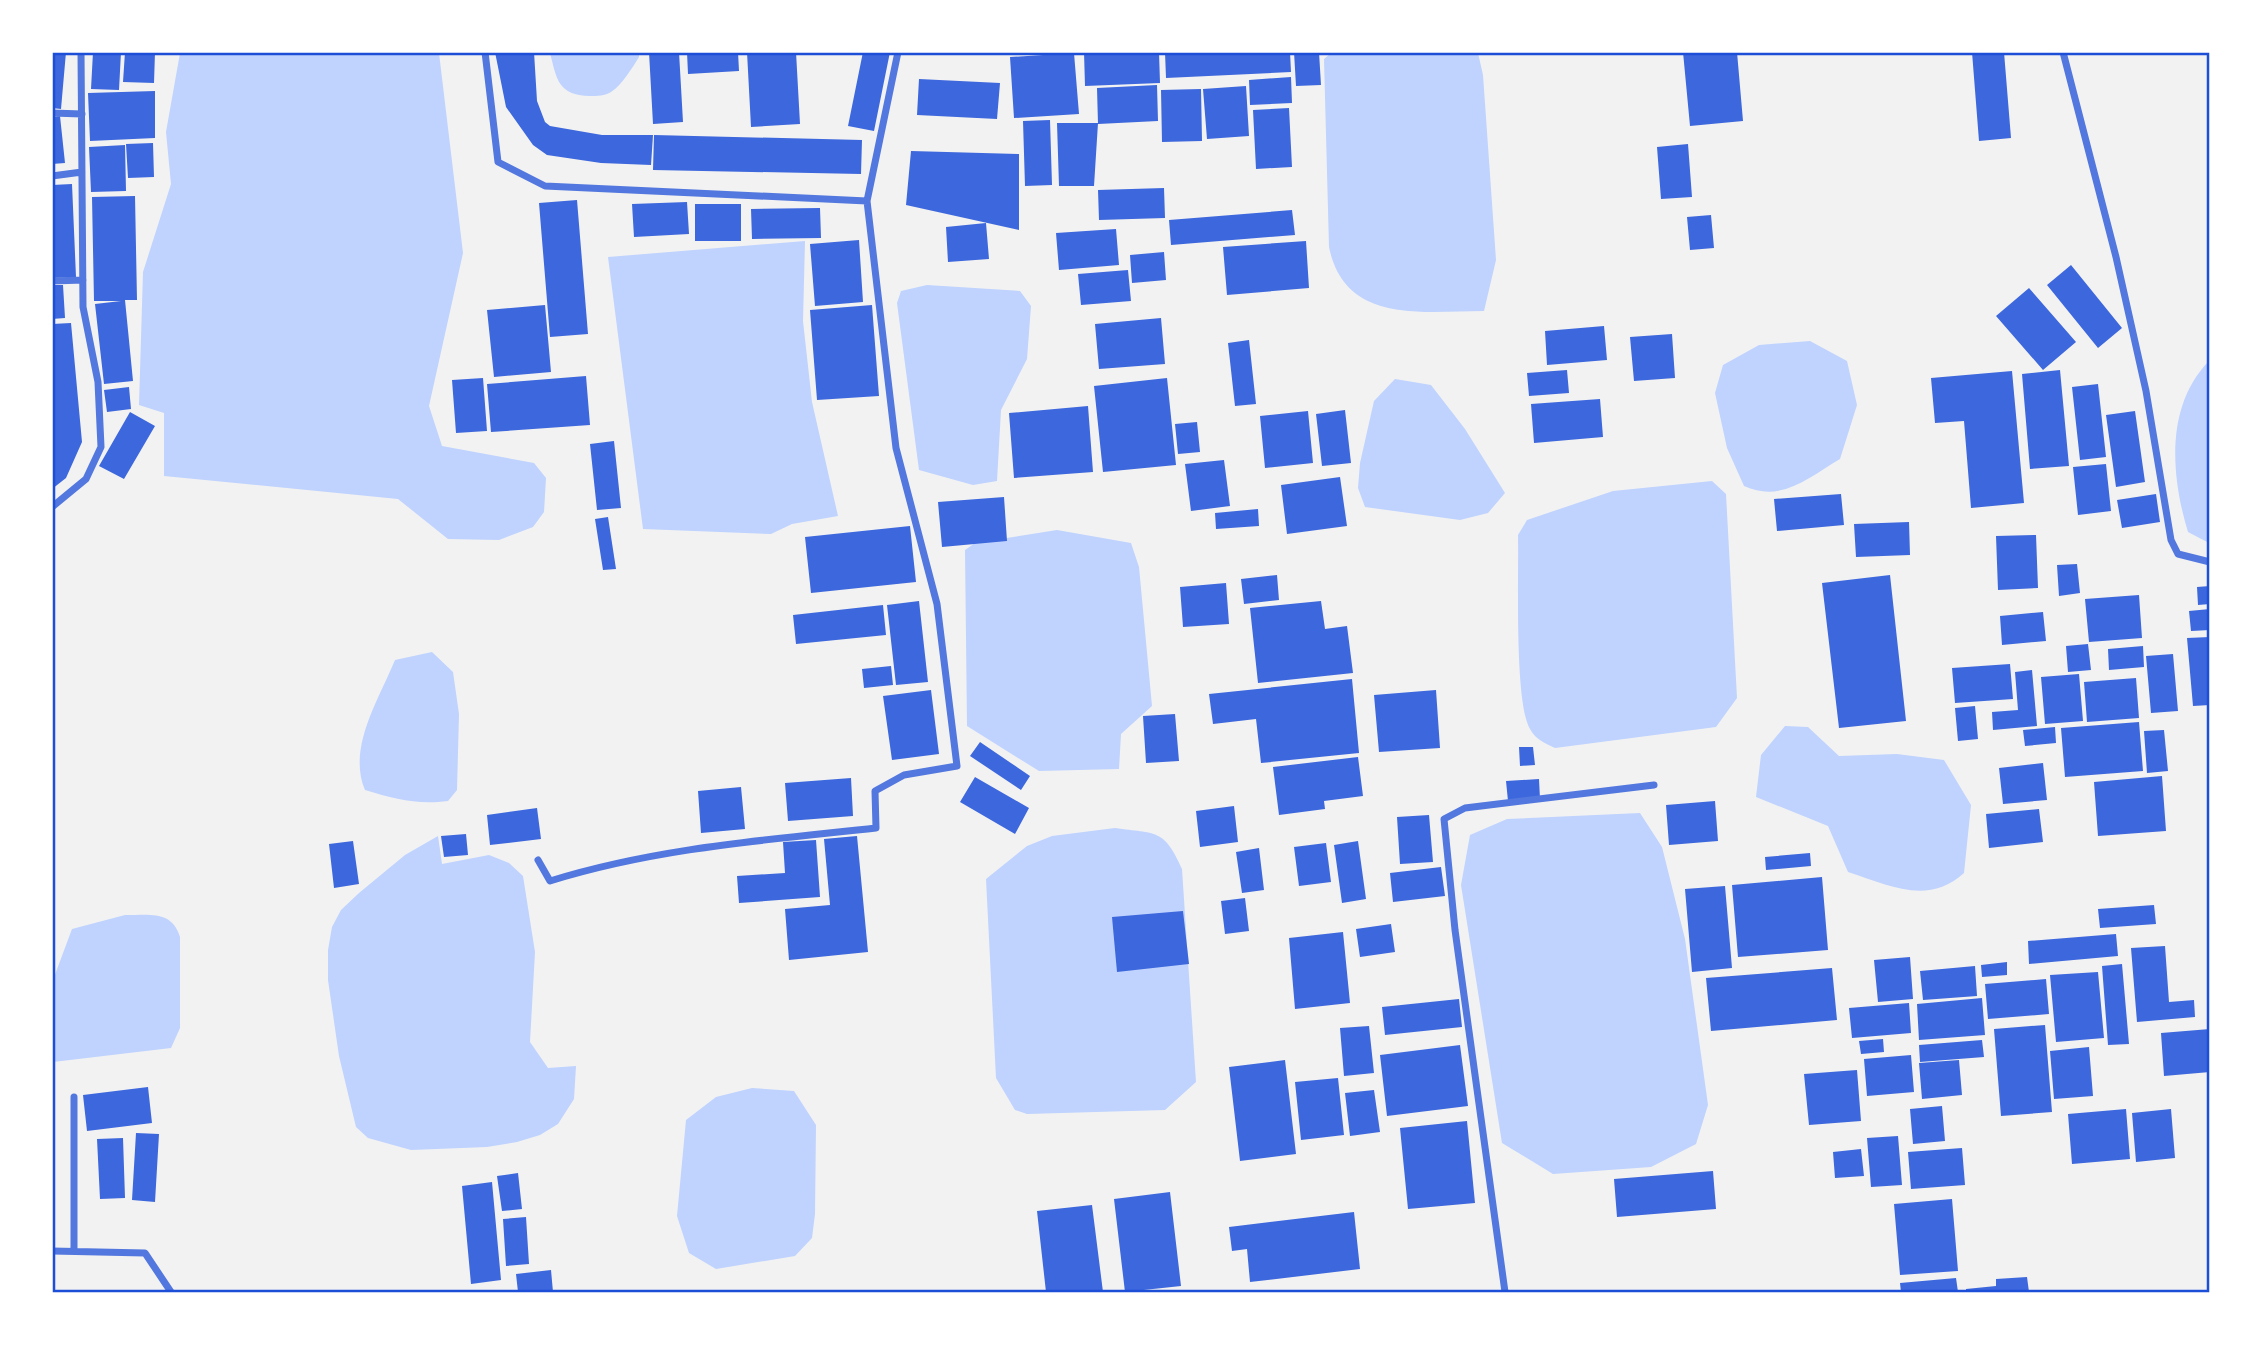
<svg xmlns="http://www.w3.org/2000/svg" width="2262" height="1345" font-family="Quicksand,sans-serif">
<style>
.water{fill:#bfd3fe}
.building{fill:#3d67dc}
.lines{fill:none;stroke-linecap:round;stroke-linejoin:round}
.minor{stroke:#5277de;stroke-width:7}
.neatline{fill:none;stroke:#1d4ed8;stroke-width:2.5}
</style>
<rect width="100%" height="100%" fill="#f2f2f2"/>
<path class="water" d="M 180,53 L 439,53 L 463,253 L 429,406 L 442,446 L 534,463 L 546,478 L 544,512 L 533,527 L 499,540 L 448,539 L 398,499 L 164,476 L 164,413 L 139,405 L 143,272 L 171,184 L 166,132 Z
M 550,53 L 639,53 L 639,57 C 632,68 622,85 611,92 C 605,96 597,96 590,96 C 558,95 557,80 550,53 Z
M 1331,53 L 1478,53 L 1483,75 L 1496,260 L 1484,311 C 1423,311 1345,325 1329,247 L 1324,59 Z
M 805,241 L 803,321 L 812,402 L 838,516 L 792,524 L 771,534 L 643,529 L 608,257 Z
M 927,285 L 1020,291 L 1031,306 L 1027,359 L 1001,410 L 997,481 L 973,485 L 919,470 L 897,303 L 901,291 Z
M 1810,341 L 1847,361 L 1857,405 L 1840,459 C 1808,478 1781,503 1744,486 L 1727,448 L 1715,393 L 1723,365 L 1759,345 Z
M 2209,361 L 2209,543 L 2188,532 C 2171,476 2165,406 2209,361 Z
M 1395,379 L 1431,385 L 1465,429 L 1505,493 L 1488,513 L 1460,520 L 1365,507 L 1358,488 L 1360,463 L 1374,401 Z
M 1712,481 L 1726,494 L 1737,698 L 1716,727 L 1555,748 C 1545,743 1536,740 1530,729 C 1514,702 1519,573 1518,535 L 1527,520 L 1613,491 Z
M 1057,530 L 1131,543 L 1139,567 L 1152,706 L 1121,734 L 1119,769 L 1039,771 L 967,726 L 965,550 L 975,543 Z
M 432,652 L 453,672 L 459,714 L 457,790 L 448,801 C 417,805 395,799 365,790 C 347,748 379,699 395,660 Z
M 1785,726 L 1808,727 L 1839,756 L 1897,754 L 1944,760 L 1971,805 L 1964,873 C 1928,906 1888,885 1848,872 L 1828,826 L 1756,797 L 1761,755 Z
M 1640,813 L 1662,847 L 1685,939 L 1708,1105 L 1696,1144 L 1651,1167 L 1553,1174 L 1502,1143 L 1461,885 L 1470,835 L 1507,819 Z
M 1115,828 C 1156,834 1164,828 1182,869 L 1196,1082 L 1165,1110 L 1027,1114 L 1015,1110 L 996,1078 L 986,879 L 1027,846 L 1052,836 Z
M 438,836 L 442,864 L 489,855 L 509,863 L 523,876 L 535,952 L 530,1042 L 548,1068 L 576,1066 L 574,1099 L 558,1124 L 540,1135 L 517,1142 L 487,1147 L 411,1150 L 368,1138 L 356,1127 L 339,1056 L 328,980 L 328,950 L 332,927 L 341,910 L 359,893 L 405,855 Z
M 125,915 C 150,915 172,910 180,937 L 180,1028 L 171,1048 L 53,1062 L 53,980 L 72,929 Z
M 752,1088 L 794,1091 L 816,1125 L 815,1214 L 812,1238 L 795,1256 L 716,1269 L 689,1253 L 677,1216 L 686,1120 L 716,1097 Z"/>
<path class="building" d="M 52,52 L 66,52 L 61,109 L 52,108 Z
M 93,52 L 121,52 L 119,90 L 91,89 Z
M 125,52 L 155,52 L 154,83 L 123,82 Z
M 495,52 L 534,52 L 537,101 L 545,122 L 550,126 L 602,135 L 653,135 L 651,165 L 601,163 L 547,155 L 533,145 L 506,107 Z
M 649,52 L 679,52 L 683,122 L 653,124 Z
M 687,52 L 738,52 L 739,71 L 688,74 Z
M 747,52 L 796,52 L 800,124 L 751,127 Z
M 863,52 L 890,52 L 874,131 L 848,126 Z
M 1084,52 L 1159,52 L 1160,83 L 1085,86 Z
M 1165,52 L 1290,52 L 1291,72 L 1166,78 Z
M 1294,52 L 1319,52 L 1321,85 L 1296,86 Z
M 1683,52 L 1737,52 L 1743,121 L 1690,126 Z
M 1972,52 L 2004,52 L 2011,138 L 1979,141 Z
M 1074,53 L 1079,114 L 1014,118 L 1010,57 Z
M 1291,77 L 1292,103 L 1250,105 L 1249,80 Z
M 919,79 L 1000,83 L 997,119 L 917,115 Z
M 1157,85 L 1158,121 L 1098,124 L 1097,88 Z
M 1246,86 L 1249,136 L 1207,139 L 1203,89 Z
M 1201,89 L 1202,141 L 1162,142 L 1161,90 Z
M 155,91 L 155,138 L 90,141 L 88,93 Z
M 1289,108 L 1292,167 L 1256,169 L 1253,110 Z
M 60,116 L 65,163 L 52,164 L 52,117 Z
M 1050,120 L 1052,185 L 1025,186 L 1023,121 Z
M 1057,123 L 1098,123 L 1094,186 L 1059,186 Z
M 654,135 L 862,140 L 861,174 L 653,170 Z
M 153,143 L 154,177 L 128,178 L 126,144 Z
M 1688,144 L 1692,197 L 1661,199 L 1657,147 Z
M 125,145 L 126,191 L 91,192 L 89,147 Z
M 911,151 L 1019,154 L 1019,230 L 906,205 Z
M 72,184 L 76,277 L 52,278 L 52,185 Z
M 1164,188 L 1165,218 L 1099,220 L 1098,190 Z
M 135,196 L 137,300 L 125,300 L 133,381 L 104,384 L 95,304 L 121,301 L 94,301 L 92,197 Z
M 577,200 L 588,334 L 550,337 L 539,203 Z
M 687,202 L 689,234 L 634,237 L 632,204 Z
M 695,204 L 741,204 L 741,241 L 695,241 Z
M 820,208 L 821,238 L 752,239 L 751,209 Z
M 1292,210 L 1295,235 L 1171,245 L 1169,220 Z
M 1711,215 L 1714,248 L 1690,250 L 1687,217 Z
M 986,223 L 989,259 L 948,262 L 946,227 Z
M 1116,229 L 1119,265 L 1059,270 L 1056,233 Z
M 859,240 L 863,302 L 815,306 L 810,244 Z
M 1306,241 L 1309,288 L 1227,295 L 1223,247 Z
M 1164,252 L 1166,280 L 1132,283 L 1130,255 Z
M 2071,265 L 2122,328 L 2098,348 L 2047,285 Z
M 1128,270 L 1131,301 L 1081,305 L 1078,274 Z
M 52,285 L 63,285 L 65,318 L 52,319 Z
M 2029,288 L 2076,342 L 2043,370 L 1996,316 Z
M 545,305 L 551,372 L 494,377 L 487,310 Z
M 872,305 L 879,396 L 817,400 L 810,310 Z
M 1161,318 L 1165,364 L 1099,369 L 1095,324 Z
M 71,323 L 82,442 L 66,478 L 52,489 L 52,324 Z
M 1604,326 L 1607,360 L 1547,365 L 1545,331 Z
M 1672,334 L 1675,378 L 1634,381 L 1630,337 Z
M 1249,340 L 1256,404 L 1235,406 L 1228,343 Z
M 1567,370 L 1569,393 L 1529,396 L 1527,373 Z
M 2060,370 L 2069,466 L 2030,469 L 2022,374 Z
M 2012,371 L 2024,503 L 1971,508 L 1964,421 L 1935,423 L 1931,378 Z
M 586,376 L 590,425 L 491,432 L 487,384 Z
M 483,378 L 487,431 L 456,433 L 452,380 Z
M 1167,378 L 1176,465 L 1103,472 L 1094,386 Z
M 2098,384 L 2106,457 L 2080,460 L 2072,387 Z
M 129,387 L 131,409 L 107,412 L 104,390 Z
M 1600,399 L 1603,437 L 1534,443 L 1531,404 Z
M 1088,406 L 1093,472 L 1014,478 L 1009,413 Z
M 1345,410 L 1351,463 L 1322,466 L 1316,414 Z
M 1308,411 L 1313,463 L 1265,468 L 1260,416 Z
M 2135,411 L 2145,482 L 2116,487 L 2106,415 Z
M 130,412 L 155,426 L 124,479 L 99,466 Z
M 1197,422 L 1200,452 L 1178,454 L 1175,424 Z
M 614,441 L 621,508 L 597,510 L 590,444 Z
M 1224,460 L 1230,506 L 1191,511 L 1185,464 Z
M 2106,464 L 2111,511 L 2078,515 L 2073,467 Z
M 1340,477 L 1347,526 L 1287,534 L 1281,485 Z
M 1841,494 L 1844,525 L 1777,531 L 1774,499 Z
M 2156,494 L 2160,522 L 2122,528 L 2117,500 Z
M 1004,497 L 1007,541 L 942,547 L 938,502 Z
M 1258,509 L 1259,526 L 1216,529 L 1215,513 Z
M 608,517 L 616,569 L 603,570 L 595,519 Z
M 1909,522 L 1910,555 L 1856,557 L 1854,524 Z
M 910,526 L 916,582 L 811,593 L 805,537 Z
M 2036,535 L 2038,588 L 1998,590 L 1996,536 Z
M 2077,564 L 2080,593 L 2059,596 L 2057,565 Z
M 1277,575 L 1279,600 L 1244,604 L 1241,579 Z
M 1890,575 L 1906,721 L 1839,728 L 1822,583 Z
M 1226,583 L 1229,624 L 1183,627 L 1180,587 Z
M 2210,586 L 2210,604 L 2198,605 L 2197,587 Z
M 2139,595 L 2142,638 L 2089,642 L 2085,599 Z
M 919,601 L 928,682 L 896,685 L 887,605 Z
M 1321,601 L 1325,629 L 1347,626 L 1353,673 L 1258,683 L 1250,608 Z
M 883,605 L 886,635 L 796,644 L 793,615 Z
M 2210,609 L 2210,630 L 2191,631 L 2189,611 Z
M 2043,612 L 2046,641 L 2002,645 L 2000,616 Z
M 2210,637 L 2210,705 L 2193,706 L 2187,638 Z
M 2088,644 L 2091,670 L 2068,672 L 2066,646 Z
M 2143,646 L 2144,667 L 2109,670 L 2108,649 Z
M 2173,654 L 2178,711 L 2151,713 L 2146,656 Z
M 2010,664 L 2013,699 L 1955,703 L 1952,668 Z
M 891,666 L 893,685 L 864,688 L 862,669 Z
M 2032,670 L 2037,726 L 1993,730 L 1992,712 L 2018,710 L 2015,672 Z
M 2079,674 L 2083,721 L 2045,724 L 2041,677 Z
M 2136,678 L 2139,718 L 2087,722 L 2084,682 Z
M 1352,679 L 1359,753 L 1261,763 L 1256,719 L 1213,724 L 1209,694 Z
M 931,690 L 939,754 L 892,760 L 883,696 Z
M 1436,690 L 1440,748 L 1379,752 L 1374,695 Z
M 1975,706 L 1978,739 L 1958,741 L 1955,708 Z
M 1175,714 L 1179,761 L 1146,763 L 1143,716 Z
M 2139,722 L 2143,771 L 2065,777 L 2061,728 Z
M 2055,727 L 2056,743 L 2025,746 L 2023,730 Z
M 2164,730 L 2168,771 L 2147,773 L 2144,731 Z
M 980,742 L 1030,776 L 1021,790 L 970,756 Z
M 1519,747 L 1533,747 L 1535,765 L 1520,766 Z
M 1358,757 L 1363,796 L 1324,801 L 1325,809 L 1279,815 L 1273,767 Z
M 2043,763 L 2047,800 L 2003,804 L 1999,768 Z
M 2162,776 L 2166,831 L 2098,836 L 2094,782 Z
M 975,777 L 1029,808 L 1015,834 L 960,802 Z
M 851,778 L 853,816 L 788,821 L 785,783 Z
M 1539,779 L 1540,799 L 1508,801 L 1506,781 Z
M 741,787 L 745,829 L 701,833 L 698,791 Z
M 1715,801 L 1718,841 L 1669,845 L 1666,805 Z
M 1234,806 L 1238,842 L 1200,847 L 1196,811 Z
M 537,808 L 541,839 L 490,845 L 487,815 Z
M 2039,809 L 2043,842 L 1989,848 L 1986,814 Z
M 1429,815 L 1433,862 L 1400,864 L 1397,817 Z
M 466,834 L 468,855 L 444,857 L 441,836 Z
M 857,836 L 868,952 L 789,960 L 785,909 L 830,905 L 824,839 Z
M 816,840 L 820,897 L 739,903 L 737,876 L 785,873 L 783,842 Z
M 353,841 L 359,884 L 334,888 L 329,844 Z
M 1358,841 L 1366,899 L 1342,903 L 1334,845 Z
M 1326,843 L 1331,882 L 1299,886 L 1294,847 Z
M 1259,848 L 1264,890 L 1242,893 L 1236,852 Z
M 1810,853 L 1811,866 L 1766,870 L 1765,857 Z
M 1441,867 L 1445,896 L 1393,902 L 1390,873 Z
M 1822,877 L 1828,950 L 1738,957 L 1732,885 Z
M 1725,886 L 1732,968 L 1692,972 L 1685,889 Z
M 1245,898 L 1249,931 L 1225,934 L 1221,901 Z
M 2154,905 L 2156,924 L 2100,928 L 2098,909 Z
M 1183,911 L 1189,964 L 1117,972 L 1112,917 Z
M 1391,924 L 1395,952 L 1360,957 L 1356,929 Z
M 1343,932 L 1350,1003 L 1295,1009 L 1289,938 Z
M 2116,934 L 2118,956 L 2029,964 L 2028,941 Z
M 2165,946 L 2169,1002 L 2194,1000 L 2195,1017 L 2137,1022 L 2131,948 Z
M 1910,957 L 1913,999 L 1878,1002 L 1874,960 Z
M 2007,962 L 2007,975 L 1982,977 L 1981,965 Z
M 2122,964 L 2129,1044 L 2108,1045 L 2102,966 Z
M 1975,966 L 1977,996 L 1923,1000 L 1920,971 Z
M 1832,968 L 1837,1020 L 1711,1031 L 1706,978 Z
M 2098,972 L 2104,1038 L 2056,1042 L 2050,975 Z
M 2046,979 L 2049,1014 L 1988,1019 L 1985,984 Z
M 1982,998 L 1985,1035 L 1919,1040 L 1917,1004 Z
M 1459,999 L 1462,1027 L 1385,1035 L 1382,1007 Z
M 1909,1003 L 1911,1033 L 1852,1038 L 1849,1008 Z
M 2045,1025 L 2052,1112 L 2001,1116 L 1994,1029 Z
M 1369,1026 L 1374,1073 L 1344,1076 L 1340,1028 Z
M 2210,1029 L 2210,1072 L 2164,1076 L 2161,1033 Z
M 1883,1039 L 1884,1052 L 1861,1054 L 1859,1041 Z
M 1982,1040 L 1984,1057 L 1920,1062 L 1919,1045 Z
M 1460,1045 L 1468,1106 L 1387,1116 L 1380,1055 Z
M 2089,1047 L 2093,1096 L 2054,1099 L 2050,1051 Z
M 1911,1055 L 1914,1092 L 1867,1096 L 1864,1059 Z
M 1285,1060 L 1296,1154 L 1240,1161 L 1229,1067 Z
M 1959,1060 L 1962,1095 L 1922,1099 L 1919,1063 Z
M 1857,1070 L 1861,1121 L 1809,1125 L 1804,1074 Z
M 1338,1078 L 1344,1135 L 1301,1140 L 1295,1082 Z
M 148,1087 L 152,1123 L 87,1131 L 83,1095 Z
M 1374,1090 L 1380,1132 L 1350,1136 L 1345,1093 Z
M 1942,1106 L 1945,1141 L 1913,1144 L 1910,1109 Z
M 2126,1109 L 2130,1159 L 2072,1164 L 2068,1114 Z
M 2171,1109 L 2175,1158 L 2136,1162 L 2132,1113 Z
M 1467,1121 L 1475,1203 L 1408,1209 L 1400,1128 Z
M 136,1133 L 159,1134 L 155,1202 L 132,1200 Z
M 1898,1136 L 1902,1185 L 1871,1187 L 1867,1138 Z
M 123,1138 L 125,1198 L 100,1199 L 97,1139 Z
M 1962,1148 L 1965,1185 L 1911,1189 L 1908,1152 Z
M 1861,1149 L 1864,1176 L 1835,1178 L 1833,1152 Z
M 1713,1171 L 1716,1209 L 1617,1217 L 1614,1179 Z
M 518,1173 L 522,1209 L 502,1211 L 497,1176 Z
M 492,1182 L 501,1280 L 471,1284 L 462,1186 Z
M 1170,1192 L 1181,1286 L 1125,1292 L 1114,1199 Z
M 1952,1199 L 1958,1271 L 1900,1275 L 1894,1204 Z
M 1092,1205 L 1103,1292 L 1046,1292 L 1037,1211 Z
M 1354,1212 L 1360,1269 L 1250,1282 L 1247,1249 L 1232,1251 L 1229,1227 Z
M 526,1217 L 529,1264 L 506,1266 L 503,1219 Z
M 551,1270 L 553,1292 L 518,1292 L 516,1274 Z
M 2027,1277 L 2029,1292 L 1966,1292 L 1966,1289 L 1996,1286 L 1996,1279 Z
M 1956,1278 L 1958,1292 L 1901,1292 L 1900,1283 Z"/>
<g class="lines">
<path class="minor" d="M 485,52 L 498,162 L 545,186 L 867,201
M 2063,52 L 2116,257 L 2146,391 L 2171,540 L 2178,554 L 2210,562
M 52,113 L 82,114
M 52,176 L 82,172
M 52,281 L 83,280
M 52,507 L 86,479 L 101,447 L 98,382 L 83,307 L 81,52
M 538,860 L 550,881 C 656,848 766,840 876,828 L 875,791 L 904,775 L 957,766 L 937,604 L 896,448 L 867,201 L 898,52
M 74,1250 L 74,1097
M 52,1251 L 145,1253 L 171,1292
M 1505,1292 L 1455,930 L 1444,819 L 1465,808 L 1654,785"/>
</g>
<rect width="2262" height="1345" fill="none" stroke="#ffffff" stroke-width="108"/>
<rect x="54" y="54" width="2154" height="1237" class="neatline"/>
</svg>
